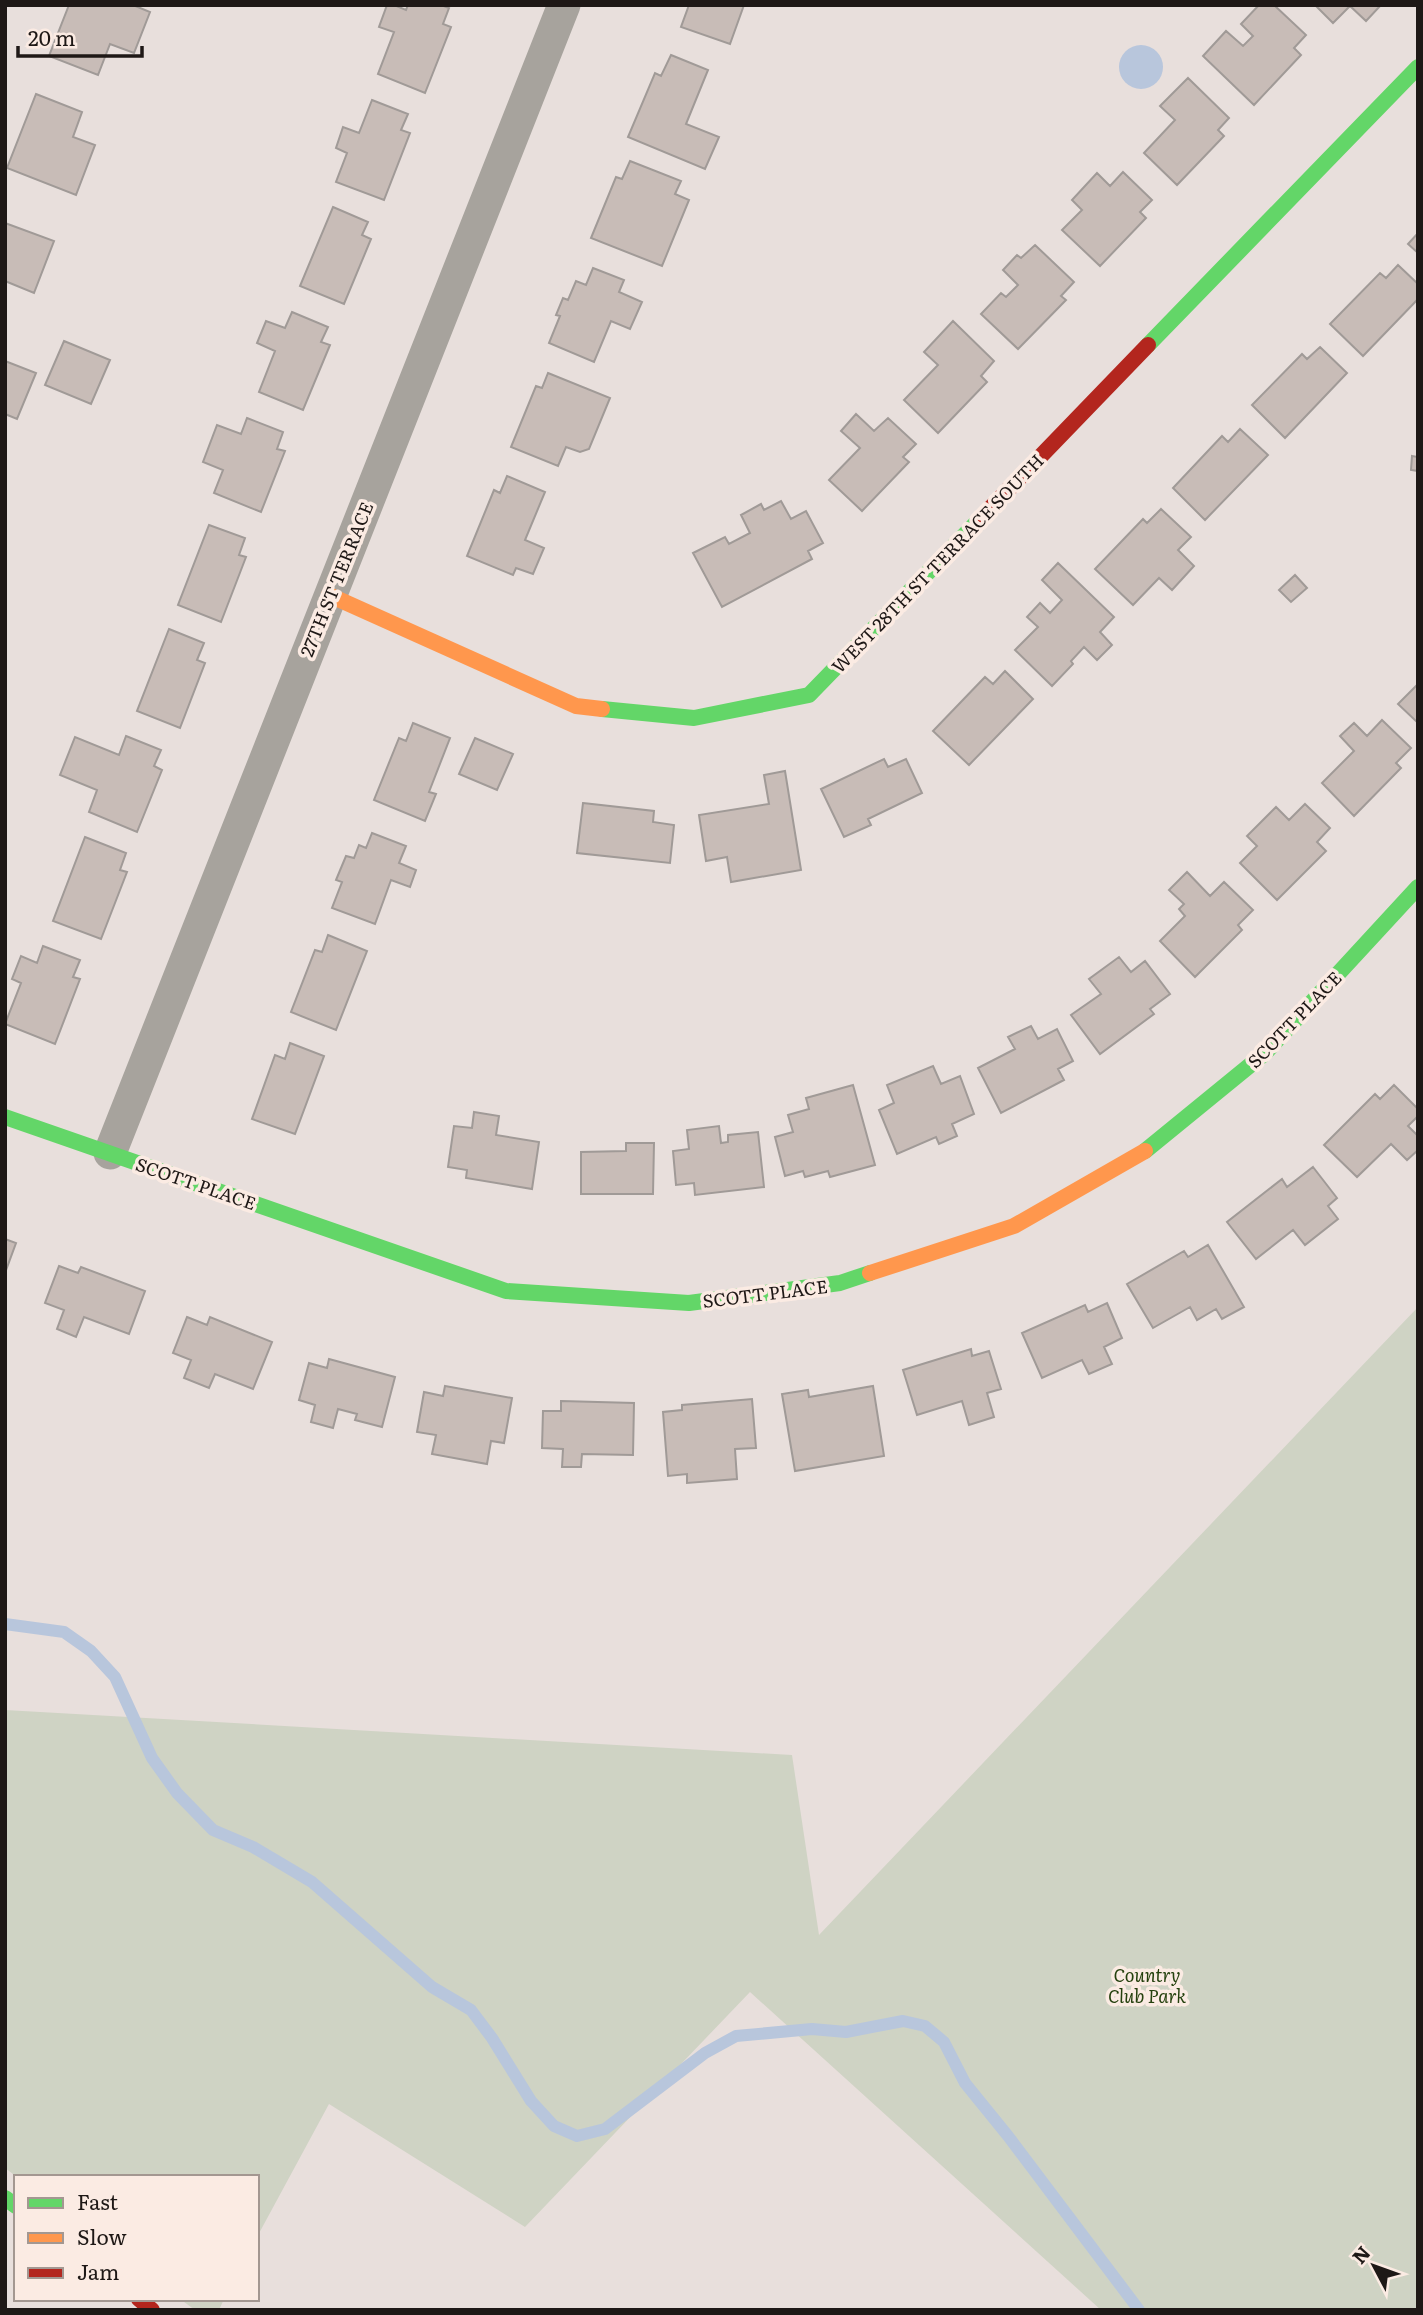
<svg xmlns="http://www.w3.org/2000/svg" width="1423" height="2315" font-family="Literata,serif">
<style>
.green{fill:#cfd3c4}
.water{fill:#b8c6dc}
.lines{fill:none;stroke-linecap:round;stroke-linejoin:round}
.stream{stroke:#b8c6dc;stroke-width:12}
.building{fill:#c8bcb7;stroke:#a09a97;stroke-width:2}
.street{stroke:#a7a39d;stroke-width:33}
.fast{stroke:#63d668;stroke-width:16}
.slow{stroke:#ff974d;stroke-width:16}
.jam{stroke:#b3261e;stroke-width:16}
.labels{text-anchor:middle;dominant-baseline:central;stroke-width:7;stroke-linejoin:round;paint-order:stroke}
.street-label{font-size:18px;fill:#1e1816;stroke:#fbebe3}
.park-label{font-size:18px;font-style:italic;fill:#25410e;stroke:#fbebe3}
</style>
<rect width="100%" height="100%" fill="#e8dfdc"/>
<path class="green" d="M 1418,1307 L 1418,2310 L 1101,2310 L 750,1992 L 525,2227 L 329,2104 L 257,2237 L 257,2177 L 17,2177 L 5,2168 L 5,1710 L 792,1755 L 819,1935 Z
M 180,2299 L 224,2299 L 219,2310 L 195,2310 Z"/>
<path class="water" d="M1119 67a22 22 0 1 1 44 0a22 22 0 1 1-44 0Z"/>
<g class="lines">
<path class="stream" d="M 5,1624 L 64,1632 L 91,1651 L 115,1677 L 152,1758 L 177,1793 L 213,1830 L 253,1847 L 312,1882 L 432,1987 L 471,2010 L 492,2038 L 531,2101 L 554,2126 L 577,2136 L 605,2129 L 705,2053 L 736,2036 L 812,2029 L 846,2032 L 903,2021 L 925,2026 L 944,2042 L 965,2083 L 1008,2136 L 1139,2310"/>
</g>
<path class="building" d="M 69,5 L 133,5 L 150,12 L 134,53 L 110,44 L 98,75 L 49,56 Z
M 387,5 L 394,5 L 406,10 L 408,5 L 441,5 L 449,8 L 443,24 L 451,27 L 425,93 L 378,74 L 394,32 L 379,27 Z
M 689,5 L 744,5 L 730,44 L 681,27 Z
M 1259,5 L 1274,5 L 1306,35 L 1294,48 L 1301,55 L 1254,105 L 1203,56 L 1226,31 L 1243,46 L 1253,36 L 1241,24 Z
M 1315,5 L 1381,5 L 1366,21 L 1350,6 L 1333,23 Z
M 671,55 L 708,70 L 686,124 L 719,137 L 705,169 L 628,137 L 655,73 L 661,76 Z
M 1188,78 L 1229,118 L 1218,130 L 1224,136 L 1177,185 L 1144,153 L 1175,120 L 1160,106 Z
M 36,94 L 82,112 L 73,137 L 95,145 L 76,195 L 7,168 Z
M 372,100 L 408,114 L 401,130 L 410,133 L 384,200 L 336,182 L 347,153 L 336,148 L 343,127 L 359,133 Z
M 630,161 L 681,181 L 675,194 L 689,200 L 662,266 L 591,238 L 616,177 L 622,179 Z
M 1123,172 L 1152,200 L 1140,212 L 1146,218 L 1100,266 L 1062,230 L 1082,210 L 1072,200 L 1097,173 L 1110,186 Z
M 333,207 L 368,222 L 362,235 L 371,239 L 344,304 L 300,286 Z
M 5,223 L 54,241 L 34,293 L 5,281 Z
M 1418,233 L 1418,253 L 1408,244 Z
M 1035,245 L 1074,282 L 1061,296 L 1066,300 L 1018,349 L 981,314 L 1001,293 L 1006,297 L 1018,285 L 1003,270 L 1017,255 L 1021,258 Z
M 1398,265 L 1418,284 L 1418,299 L 1363,356 L 1330,324 L 1380,273 L 1386,278 Z
M 593,268 L 624,280 L 619,292 L 642,302 L 630,329 L 611,321 L 594,362 L 549,343 L 560,316 L 556,315 L 563,298 L 568,300 L 576,281 L 586,285 Z
M 292,312 L 328,327 L 321,342 L 330,345 L 303,410 L 259,392 L 275,351 L 257,343 L 266,321 L 285,328 Z
M 953,321 L 994,361 L 981,376 L 987,382 L 938,433 L 904,400 L 938,365 L 924,352 Z
M 64,341 L 110,360 L 91,404 L 45,385 Z
M 1320,347 L 1347,373 L 1285,438 L 1252,405 L 1302,354 L 1307,359 Z
M 5,361 L 36,373 L 17,419 L 5,414 Z
M 548,373 L 610,398 L 589,449 L 580,452 L 566,447 L 558,466 L 511,447 L 536,386 L 542,388 Z
M 856,414 L 874,431 L 888,418 L 916,444 L 903,457 L 909,462 L 862,511 L 829,480 L 860,448 L 841,431 Z
M 247,418 L 283,432 L 277,449 L 285,451 L 261,512 L 214,493 L 223,470 L 203,462 L 217,425 L 241,434 Z
M 1240,429 L 1268,455 L 1205,520 L 1173,488 L 1222,436 L 1228,442 Z
M 1412,456 L 1418,457 L 1418,471 L 1411,470 Z
M 507,476 L 545,492 L 525,540 L 544,548 L 533,574 L 516,568 L 513,575 L 467,556 L 494,490 L 500,493 Z
M 781,501 L 791,519 L 806,511 L 823,543 L 808,551 L 812,559 L 722,607 L 693,553 L 725,537 L 729,544 L 750,533 L 741,515 L 761,504 L 764,510 Z
M 1161,509 L 1191,537 L 1178,550 L 1194,566 L 1172,590 L 1159,578 L 1133,605 L 1095,569 L 1143,519 L 1147,523 Z
M 209,525 L 245,538 L 239,555 L 246,557 L 221,622 L 178,605 Z
M 1058,563 L 1114,617 L 1100,632 L 1112,645 L 1097,660 L 1084,647 L 1071,661 L 1073,664 L 1052,686 L 1015,650 L 1038,627 L 1027,617 L 1040,603 L 1050,613 L 1062,600 L 1042,580 Z
M 1295,575 L 1307,588 L 1291,602 L 1279,590 Z
M 169,629 L 204,643 L 197,660 L 205,663 L 180,728 L 137,711 Z
M 1005,671 L 1033,699 L 969,765 L 933,731 L 985,677 L 993,684 Z
M 1418,684 L 1418,723 L 1398,704 Z
M 1382,720 L 1411,748 L 1396,763 L 1401,768 L 1354,816 L 1322,783 L 1354,751 L 1340,736 L 1354,723 L 1367,736 Z
M 413,723 L 450,738 L 429,792 L 436,794 L 425,821 L 374,800 L 399,738 L 406,741 Z
M 126,736 L 161,750 L 154,766 L 162,770 L 137,832 L 89,812 L 97,790 L 60,775 L 75,737 L 119,755 Z
M 475,738 L 513,754 L 497,790 L 459,774 Z
M 884,759 L 888,767 L 906,759 L 922,793 L 868,819 L 871,825 L 844,837 L 821,789 Z
M 785,771 L 801,870 L 731,882 L 727,857 L 706,861 L 699,815 L 769,804 L 764,775 Z
M 583,803 L 654,811 L 653,822 L 674,825 L 670,863 L 577,853 Z
M 1305,804 L 1330,828 L 1317,842 L 1326,851 L 1277,900 L 1240,863 L 1257,846 L 1247,836 L 1276,807 L 1289,820 Z
M 372,833 L 406,846 L 399,863 L 416,870 L 410,887 L 391,880 L 375,924 L 332,908 L 342,882 L 336,880 L 346,856 L 354,858 L 359,845 L 366,848 Z
M 85,837 L 126,853 L 120,870 L 127,872 L 101,939 L 53,921 Z
M 1187,872 L 1210,896 L 1224,882 L 1253,910 L 1238,925 L 1242,930 L 1195,977 L 1160,941 L 1185,916 L 1179,909 L 1184,904 L 1169,890 Z
M 328,935 L 367,951 L 336,1030 L 291,1012 L 315,950 L 322,952 Z
M 43,946 L 80,960 L 73,977 L 80,979 L 55,1044 L 5,1024 L 21,983 L 12,979 L 21,956 L 37,963 Z
M 1119,957 L 1131,972 L 1145,961 L 1170,994 L 1150,1009 L 1154,1014 L 1100,1054 L 1071,1015 L 1101,994 L 1089,979 Z
M 1031,1026 L 1038,1039 L 1057,1029 L 1073,1061 L 1058,1069 L 1064,1080 L 1001,1113 L 978,1068 L 1015,1049 L 1008,1037 Z
M 290,1043 L 324,1056 L 295,1134 L 252,1119 L 275,1055 L 285,1059 Z
M 933,1066 L 941,1084 L 960,1076 L 974,1114 L 952,1124 L 957,1136 L 939,1144 L 936,1137 L 897,1154 L 879,1110 L 894,1103 L 887,1085 Z
M 853,1085 L 875,1165 L 830,1177 L 828,1171 L 805,1177 L 803,1171 L 785,1176 L 775,1137 L 793,1132 L 788,1115 L 809,1109 L 806,1098 Z
M 1394,1085 L 1418,1109 L 1418,1116 L 1408,1126 L 1418,1136 L 1418,1150 L 1407,1160 L 1391,1144 L 1357,1177 L 1324,1145 L 1375,1094 L 1380,1099 Z
M 474,1112 L 499,1116 L 496,1135 L 539,1142 L 532,1189 L 466,1178 L 467,1170 L 448,1167 L 454,1126 L 472,1128 Z
M 719,1126 L 721,1143 L 728,1142 L 728,1135 L 758,1132 L 764,1187 L 695,1195 L 694,1183 L 676,1185 L 673,1151 L 689,1149 L 687,1130 Z
M 626,1143 L 654,1143 L 653,1194 L 581,1194 L 581,1152 L 626,1151 Z
M 1313,1167 L 1337,1198 L 1328,1206 L 1338,1219 L 1305,1245 L 1293,1230 L 1256,1259 L 1227,1222 L 1282,1179 L 1287,1187 Z
M 5,1239 L 16,1243 L 5,1273 Z
M 1208,1245 L 1244,1307 L 1222,1319 L 1216,1309 L 1197,1320 L 1190,1307 L 1153,1328 L 1127,1284 L 1184,1251 L 1188,1257 Z
M 59,1266 L 78,1273 L 81,1267 L 145,1291 L 129,1334 L 84,1317 L 76,1337 L 57,1329 L 64,1310 L 45,1303 Z
M 1107,1303 L 1122,1338 L 1104,1347 L 1112,1364 L 1089,1374 L 1082,1360 L 1042,1378 L 1022,1333 L 1085,1305 L 1088,1312 Z
M 187,1317 L 207,1325 L 210,1317 L 272,1342 L 253,1389 L 215,1374 L 209,1388 L 184,1378 L 191,1360 L 173,1353 Z
M 971,1349 L 972,1356 L 989,1351 L 1001,1389 L 987,1393 L 994,1417 L 969,1425 L 962,1401 L 917,1415 L 903,1370 Z
M 329,1359 L 395,1377 L 382,1427 L 355,1420 L 357,1414 L 338,1409 L 333,1428 L 311,1422 L 315,1405 L 299,1400 L 309,1363 L 327,1368 Z
M 445,1386 L 512,1398 L 504,1443 L 491,1441 L 487,1464 L 432,1454 L 436,1435 L 417,1432 L 424,1392 L 443,1396 Z
M 873,1386 L 884,1456 L 795,1471 L 782,1394 L 808,1390 L 809,1397 Z
M 752,1399 L 756,1448 L 735,1449 L 737,1479 L 687,1483 L 687,1474 L 668,1476 L 663,1412 L 682,1410 L 682,1405 Z
M 561,1401 L 634,1403 L 633,1455 L 582,1454 L 581,1467 L 562,1467 L 563,1449 L 542,1448 L 543,1411 L 561,1411 Z"/>
<g class="lines">
<path class="street" d="M 110,1153 L 564,5"/>
<path class="fast" d="M 1148,345 L 1418,67
M 602,709 L 694,718 L 809,695 L 979,520
M 5,1117 L 506,1291 L 689,1303 L 840,1283 L 870,1273
M 1145,1151 L 1265,1053 L 1418,887
M 5,2198 L 16,2206"/>
<path class="slow" d="M 329,595 L 576,706 L 602,709
M 870,1273 L 1014,1226 L 1145,1151"/>
<path class="jam" d="M 979,520 L 1148,345
M 139,2299 L 152,2310"/>
</g>
<g class="labels">
<g class="street-label">
<text transform="translate(937 563) rotate(-46)">WEST 28TH ST TERRACE SOUTH</text>
<text transform="translate(336 579) rotate(-68)">27TH ST TERRACE</text>
<text transform="translate(1294 1019) rotate(-46)">SCOTT PLACE</text>
<text transform="translate(196 1183) rotate(19)">SCOTT PLACE</text>
<text transform="translate(765 1293) rotate(-7)">SCOTT PLACE</text>
</g>
<g class="park-label">
<text x="1147" y="1974">Country<tspan x="1147" dy="21">Club Park</tspan></text>
</g>
</g>
<rect width="1423" height="2315" fill="none" stroke="#1e1816" stroke-width="14"/>
<rect x="14" y="2175" width="245" height="126" fill="#fbebe3" stroke="#a39791" stroke-width="2"/>
<rect x="28" y="2198" width="35" height="10" fill="#63d668" stroke="#a39791" stroke-width="2"/>
<text x="77" y="2210" font-size="21" fill="#1e1816">Fast</text>
<rect x="28" y="2233" width="35" height="10" fill="#ff974d" stroke="#a39791" stroke-width="2"/>
<text x="77" y="2245" font-size="21" fill="#1e1816">Slow</text>
<rect x="28" y="2268" width="35" height="10" fill="#b3261e" stroke="#a39791" stroke-width="2"/>
<text x="77" y="2280" font-size="21" fill="#1e1816">Jam</text>
<g transform="translate(1374 2266) rotate(311)" stroke="#fbebe3" stroke-width="5" paint-order="stroke">
<path d="M0-5L12 26L0 18L-12 26Z" fill="#1e1816"/>
<text y="-10" font-size="19" font-weight="bold" text-anchor="middle" fill="#1e1816">N</text>
</g>
<path d="M18 46v10h124v-10" fill="none" stroke="#1e1816" stroke-width="3.5"/>
<text x="28" y="46" font-size="21" fill="#1e1816" stroke="#fbebe3" stroke-width="5" paint-order="stroke">20 m</text>
</svg>
